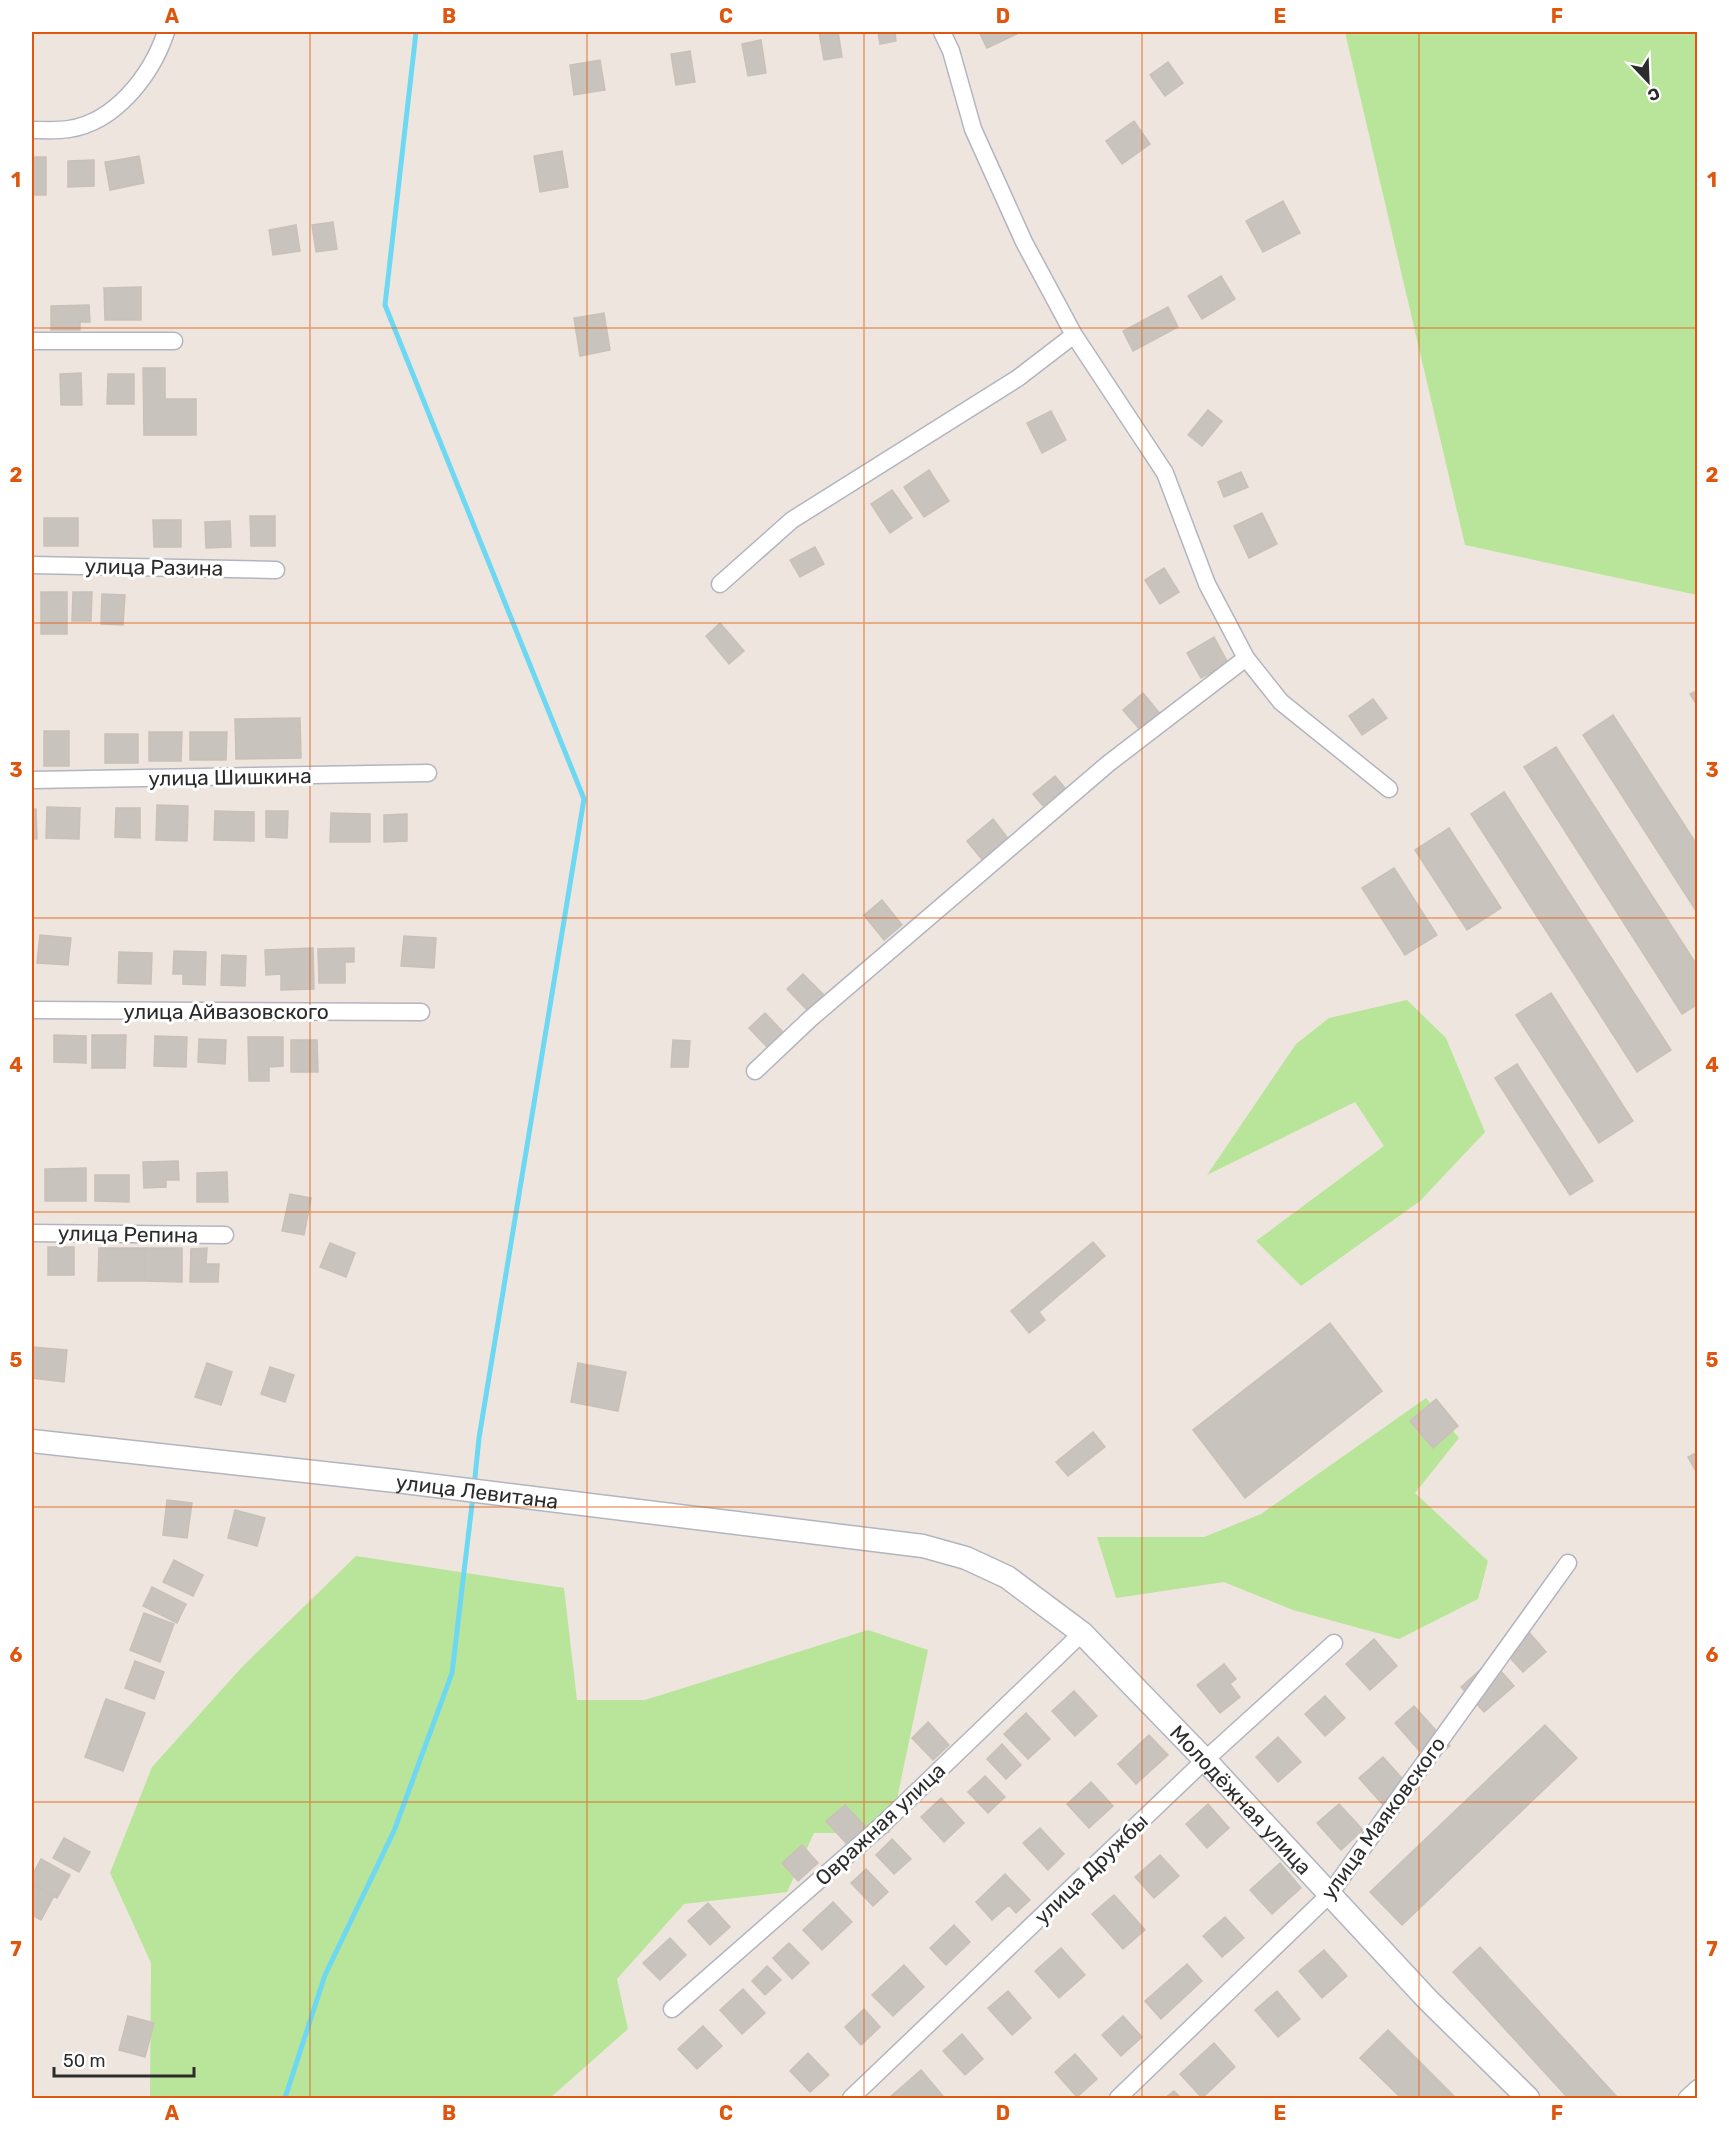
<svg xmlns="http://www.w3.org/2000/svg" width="1729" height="2130" font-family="Rubik,sans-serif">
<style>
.green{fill:#b8e599}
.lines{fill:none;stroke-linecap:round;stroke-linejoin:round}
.stream{stroke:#6ed8f2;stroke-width:5}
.building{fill:#c9c3bd;stroke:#c9c1b7;stroke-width:1.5}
.street-casing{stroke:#b2b5c0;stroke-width:19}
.secondary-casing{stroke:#b2b5c0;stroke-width:25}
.street{stroke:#fff;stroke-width:16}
.secondary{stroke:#fff;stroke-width:22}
.grid{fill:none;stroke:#df570e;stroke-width:1.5;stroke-opacity:0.55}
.labels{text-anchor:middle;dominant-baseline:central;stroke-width:6;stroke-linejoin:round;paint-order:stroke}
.street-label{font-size:21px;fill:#2c2c2c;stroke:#fff}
.neatline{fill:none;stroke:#df570e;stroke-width:2}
.grid-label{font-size:20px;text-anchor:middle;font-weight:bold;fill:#df570e}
</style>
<rect width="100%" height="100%" fill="#eee6de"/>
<path class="green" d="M 1345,32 L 1697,32 L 1697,595 L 1465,545 Z
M 1407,1000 L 1446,1038 L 1485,1132 L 1420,1201 L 1301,1286 L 1256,1241 L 1384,1146 L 1355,1102 L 1207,1175 L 1296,1044 L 1329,1018 Z
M 1426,1398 L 1459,1438 L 1415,1493 L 1488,1561 L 1478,1599 L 1399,1639 L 1293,1610 L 1224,1582 L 1116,1598 L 1097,1537 L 1204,1537 L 1261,1514 Z
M 356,1556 L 564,1588 L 577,1700 L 645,1700 L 868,1630 L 928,1650 L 890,1833 L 814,1833 L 787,1892 L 684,1904 L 617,1979 L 628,2029 L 550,2098 L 150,2098 L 151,1963 L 110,1873 L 152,1767 L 242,1667 Z"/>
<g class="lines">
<path class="stream" d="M 416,32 L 385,305 L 584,799 L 479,1438 L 474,1487
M 285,2098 L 325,1975 L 394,1831 L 452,1673 L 473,1496"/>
</g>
<path class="building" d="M 819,32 L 838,32 L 842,57 L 824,60 Z
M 878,32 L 895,32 L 896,41 L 880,44 Z
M 979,32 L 1021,32 L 987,48 Z
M 761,40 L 766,73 L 748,76 L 742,44 Z
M 690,51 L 695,82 L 676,85 L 671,54 Z
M 600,60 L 605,90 L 574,95 L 570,65 Z
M 1168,62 L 1183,83 L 1165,96 L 1150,75 Z
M 1134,121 L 1150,144 L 1122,164 L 1106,141 Z
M 562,151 L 568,187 L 540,192 L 534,156 Z
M 139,156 L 144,183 L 110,190 L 105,162 Z
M 32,157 L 46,157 L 46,195 L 32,195 Z
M 94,160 L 94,186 L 68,187 L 68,161 Z
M 1283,201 L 1300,233 L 1263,252 L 1246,221 Z
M 333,222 L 337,249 L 316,252 L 312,225 Z
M 296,225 L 300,251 L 273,255 L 269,230 Z
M 1221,276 L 1235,299 L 1202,319 L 1188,296 Z
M 141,287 L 141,320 L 105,320 L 104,288 Z
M 89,305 L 90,322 L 80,322 L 80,330 L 51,330 L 51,306 Z
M 1168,307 L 1178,327 L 1133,351 L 1123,331 Z
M 604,313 L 610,350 L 580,356 L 574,318 Z
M 143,368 L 165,368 L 165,399 L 196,399 L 196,435 L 144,435 Z
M 81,373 L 82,405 L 61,405 L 60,374 Z
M 108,374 L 134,374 L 134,404 L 107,404 Z
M 1208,410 L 1222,421 L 1202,446 L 1188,435 Z
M 1051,411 L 1066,440 L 1042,453 L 1027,423 Z
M 929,470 L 949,501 L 924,517 L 904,487 Z
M 1241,472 L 1248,487 L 1224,497 L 1218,482 Z
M 892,490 L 912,518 L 890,533 L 871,504 Z
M 1262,513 L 1277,544 L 1249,558 L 1234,526 Z
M 250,516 L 275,516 L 275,546 L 251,546 Z
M 44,518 L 78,518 L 78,546 L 44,546 Z
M 153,520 L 181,520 L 181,547 L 154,547 Z
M 230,521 L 231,547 L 206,548 L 205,522 Z
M 815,547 L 824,564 L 800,577 L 790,560 Z
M 1164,568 L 1179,592 L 1160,604 L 1145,580 Z
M 41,592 L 67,592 L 67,634 L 41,634 Z
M 73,592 L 92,592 L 91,621 L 72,621 Z
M 102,594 L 125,595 L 123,625 L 101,624 Z
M 720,623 L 744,651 L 729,664 L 706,636 Z
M 1214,637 L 1228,663 L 1201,678 L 1187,653 Z
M 1698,690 L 1698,707 L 1690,694 Z
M 1143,693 L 1161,715 L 1141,731 L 1123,710 Z
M 1373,699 L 1387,718 L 1362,735 L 1349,716 Z
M 1613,715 L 1698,846 L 1698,914 L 1583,735 Z
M 300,718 L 301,758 L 236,759 L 235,719 Z
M 44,731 L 69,731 L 69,766 L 44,766 Z
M 149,732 L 182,732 L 181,761 L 149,761 Z
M 190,732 L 227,732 L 226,760 L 190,760 Z
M 105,734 L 138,734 L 138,763 L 105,763 Z
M 1556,747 L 1698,967 L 1698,1004 L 1682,1014 L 1524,767 Z
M 1055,776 L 1065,788 L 1043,806 L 1033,794 Z
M 1504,792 L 1671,1050 L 1637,1072 L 1471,814 Z
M 157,805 L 188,806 L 187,841 L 156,840 Z
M 47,807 L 80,808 L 79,839 L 46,838 Z
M 116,808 L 140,808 L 140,838 L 115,837 Z
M 32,809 L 36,809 L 37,839 L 32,839 Z
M 215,811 L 254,812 L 254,841 L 214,840 Z
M 266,811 L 288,811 L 287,838 L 266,837 Z
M 331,813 L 370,814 L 370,842 L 330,842 Z
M 407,814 L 407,841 L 384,842 L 384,815 Z
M 993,819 L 1010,841 L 984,862 L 967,841 Z
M 1449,828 L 1501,908 L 1467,930 L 1415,850 Z
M 1394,868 L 1437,935 L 1405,955 L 1362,888 Z
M 882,900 L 902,925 L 884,940 L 864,915 Z
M 40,935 L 71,938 L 68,965 L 37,963 Z
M 404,936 L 436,938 L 434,968 L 401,966 Z
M 313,948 L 314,989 L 281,990 L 281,974 L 266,975 L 265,950 Z
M 354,948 L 354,962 L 345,962 L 345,983 L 319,983 L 318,949 Z
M 174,951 L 206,952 L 205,985 L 183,984 L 183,974 L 173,974 Z
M 119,952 L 152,953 L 151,984 L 118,983 Z
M 222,955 L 246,956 L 245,986 L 221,985 Z
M 803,974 L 825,996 L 809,1012 L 787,989 Z
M 1551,993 L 1633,1121 L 1599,1143 L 1516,1015 Z
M 765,1013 L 784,1033 L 768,1048 L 749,1028 Z
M 54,1035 L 86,1036 L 86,1063 L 54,1062 Z
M 92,1035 L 126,1035 L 125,1068 L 92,1068 Z
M 155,1036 L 187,1037 L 186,1067 L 154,1066 Z
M 248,1037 L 283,1037 L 283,1066 L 269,1067 L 269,1081 L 249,1081 Z
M 199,1039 L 226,1040 L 225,1064 L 198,1062 Z
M 291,1040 L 317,1040 L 318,1072 L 291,1072 Z
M 673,1040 L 690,1041 L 688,1067 L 671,1067 Z
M 1517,1064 L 1593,1181 L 1570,1195 L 1495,1078 Z
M 178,1161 L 179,1180 L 166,1180 L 166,1187 L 144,1188 L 143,1162 Z
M 86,1168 L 86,1201 L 45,1201 L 45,1169 Z
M 227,1172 L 228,1202 L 197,1202 L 197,1173 Z
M 95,1175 L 129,1175 L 129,1202 L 95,1201 Z
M 290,1194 L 311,1198 L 304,1235 L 282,1231 Z
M 1093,1242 L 1105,1256 L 1039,1312 L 1045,1320 L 1029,1333 L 1011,1311 Z
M 330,1243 L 355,1253 L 346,1277 L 320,1267 Z
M 48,1247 L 74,1247 L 74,1275 L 48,1275 Z
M 99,1248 L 145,1248 L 145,1281 L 98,1281 Z
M 145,1248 L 182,1248 L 182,1282 L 145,1281 Z
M 207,1248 L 206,1264 L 219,1264 L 218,1282 L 190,1282 L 191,1249 Z
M 1330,1323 L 1382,1391 L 1245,1498 L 1193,1430 Z
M 32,1347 L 67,1350 L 64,1382 L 32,1378 Z
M 207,1363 L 232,1372 L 221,1405 L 195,1397 Z
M 578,1363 L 626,1372 L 618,1411 L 571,1402 Z
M 270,1367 L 294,1375 L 285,1402 L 261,1394 Z
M 1436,1399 L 1458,1426 L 1433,1448 L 1410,1421 Z
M 1093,1432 L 1105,1447 L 1068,1476 L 1056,1462 Z
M 1698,1452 L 1698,1475 L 1688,1457 Z
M 167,1500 L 192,1503 L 187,1538 L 163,1535 Z
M 235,1510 L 265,1518 L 257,1546 L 228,1538 Z
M 174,1560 L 203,1575 L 193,1596 L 163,1582 Z
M 152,1587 L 186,1604 L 177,1623 L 143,1606 Z
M 144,1613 L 174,1624 L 160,1662 L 130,1650 Z
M 1527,1630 L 1546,1652 L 1523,1672 L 1504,1651 Z
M 1374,1639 L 1397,1666 L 1370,1690 L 1346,1664 Z
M 1491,1660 L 1514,1686 L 1484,1712 L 1461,1687 Z
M 135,1661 L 164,1672 L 154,1699 L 125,1688 Z
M 1224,1664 L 1236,1679 L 1230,1684 L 1240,1697 L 1220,1713 L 1197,1685 Z
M 1074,1691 L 1097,1716 L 1075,1736 L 1052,1711 Z
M 1325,1696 L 1345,1718 L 1325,1736 L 1305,1714 Z
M 106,1699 L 145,1713 L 123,1771 L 85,1757 Z
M 1414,1706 L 1450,1746 L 1430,1763 L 1395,1723 Z
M 1026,1713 L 1050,1739 L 1028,1759 L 1004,1734 Z
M 928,1722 L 949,1745 L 933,1760 L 912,1738 Z
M 1545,1725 L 1577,1758 L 1402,1925 L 1370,1892 Z
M 1149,1735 L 1168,1755 L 1136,1784 L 1118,1764 Z
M 1278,1737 L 1301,1762 L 1278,1782 L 1256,1757 Z
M 1002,1744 L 1021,1765 L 1006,1779 L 987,1759 Z
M 1383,1757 L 1408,1785 L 1384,1806 L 1359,1778 Z
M 985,1776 L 1005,1797 L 988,1813 L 968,1792 Z
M 1091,1782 L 1113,1806 L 1089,1828 L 1067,1804 Z
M 941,1798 L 964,1823 L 944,1842 L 921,1817 Z
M 1208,1804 L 1229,1828 L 1207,1848 L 1186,1824 Z
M 1339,1804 L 1363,1830 L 1341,1850 L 1317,1823 Z
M 845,1805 L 865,1826 L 846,1843 L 826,1821 Z
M 1040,1828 L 1064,1854 L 1048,1870 L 1023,1843 Z
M 64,1838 L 90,1852 L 79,1872 L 53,1858 Z
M 892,1839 L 911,1859 L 894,1874 L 876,1855 Z
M 802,1845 L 818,1863 L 798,1881 L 782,1863 Z
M 1160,1855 L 1179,1876 L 1154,1898 L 1135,1877 Z
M 41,1859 L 70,1875 L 57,1898 L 32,1884 L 32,1876 Z
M 1280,1863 L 1301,1888 L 1272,1914 L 1250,1890 Z
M 866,1869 L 888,1892 L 873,1906 L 851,1883 Z
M 1005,1874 L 1030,1900 L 1016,1913 L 1009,1905 L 992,1920 L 976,1902 Z
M 32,1884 L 54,1896 L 41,1920 L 32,1915 Z
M 1114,1895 L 1145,1930 L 1123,1949 L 1092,1914 Z
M 833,1902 L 852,1922 L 822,1950 L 803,1930 Z
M 708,1903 L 730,1927 L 710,1945 L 688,1921 Z
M 1225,1917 L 1244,1938 L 1222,1957 L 1203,1936 Z
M 954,1925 L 970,1942 L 946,1965 L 930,1948 Z
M 670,1938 L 686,1955 L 660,1980 L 643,1963 Z
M 789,1943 L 809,1963 L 792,1979 L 773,1958 Z
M 1480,1947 L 1618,2098 L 1568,2098 L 1453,1972 Z
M 1061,1948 L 1085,1975 L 1059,1998 L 1035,1971 Z
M 1324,1950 L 1347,1976 L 1322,1998 L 1299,1971 Z
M 1187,1964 L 1202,1981 L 1161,2019 L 1145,2001 Z
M 904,1965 L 924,1987 L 893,2016 L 872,1995 Z
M 767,1966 L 781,1980 L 765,1995 L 752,1981 Z
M 743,1989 L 765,2013 L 742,2034 L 720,2010 Z
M 1008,1991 L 1031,2018 L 1012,2035 L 988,2008 Z
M 1277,1991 L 1300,2019 L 1278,2037 L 1255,2010 Z
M 864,2009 L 880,2027 L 861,2045 L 845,2027 Z
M 128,2016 L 154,2023 L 145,2057 L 119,2050 Z
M 1123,2016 L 1142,2037 L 1121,2056 L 1102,2035 Z
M 703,2026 L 722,2046 L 697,2069 L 678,2049 Z
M 1388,2030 L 1456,2098 L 1401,2098 L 1360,2058 Z
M 962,2034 L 983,2059 L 965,2075 L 943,2051 Z
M 1214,2043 L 1235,2067 L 1202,2098 L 1180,2074 Z
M 808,2053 L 829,2075 L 810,2092 L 790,2071 Z
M 1075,2054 L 1097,2079 L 1077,2097 L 1055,2072 Z
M 921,2070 L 943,2096 L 940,2098 L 889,2098 Z
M 1174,2091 L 1181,2098 L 1165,2098 Z"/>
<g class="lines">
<defs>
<path id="street" d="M 942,32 L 951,51 L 973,129 L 1024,242 L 1074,335 L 1165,473 L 1207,584 L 1246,658 L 1281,702 L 1389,789
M 32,130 C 44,130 57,131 69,129 C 116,122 152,74 166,32
M 32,341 L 174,341
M 32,565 L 276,570
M 720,584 L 792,520 L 1018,378 L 1074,335
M 32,780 L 428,773
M 32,1010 L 421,1012
M 755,1071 L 810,1019 L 1109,763 L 1246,658
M 32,1233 L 225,1235
M 672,2009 L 882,1825 L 1082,1633
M 851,2098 L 1205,1760 L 1334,1643
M 1118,2098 L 1329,1895 L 1568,1563
M 1687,2098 L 1698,2088"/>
<g id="secondary">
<path id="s1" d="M 32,1441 L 396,1481 L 923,1546 L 966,1558 L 1007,1577 L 1082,1633 L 1205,1760 L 1428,2000 L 1528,2098"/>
</g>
</defs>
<use href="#street" class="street-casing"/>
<use href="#secondary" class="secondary-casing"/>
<use href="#street" class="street"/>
<use href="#secondary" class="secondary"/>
</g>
<path class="grid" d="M 310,32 L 310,2098M 587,32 L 587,2098M 864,32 L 864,2098M 1142,32 L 1142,2098M 1419,32 L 1419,2098M 32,328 L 1698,328M 32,623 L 1698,623M 32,918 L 1698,918M 32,1212 L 1698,1212M 32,1507 L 1698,1507M 32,1802 L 1698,1802"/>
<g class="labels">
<g class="street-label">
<text transform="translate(154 567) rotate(1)">улица Разина</text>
<text transform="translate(230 777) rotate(-1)">улица Шишкина</text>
<text x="226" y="1011">улица Айвазовского</text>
<text transform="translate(128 1234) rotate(1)">улица Репина</text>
<text stroke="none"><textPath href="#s1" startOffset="448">улица Левитана</textPath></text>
<text stroke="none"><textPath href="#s1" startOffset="1311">Молодёжная улица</textPath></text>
<text transform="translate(1383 1818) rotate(-54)">улица Маяковского</text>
<text transform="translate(880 1824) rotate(-43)">Овражная улица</text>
<text transform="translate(1091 1869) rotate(-44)">улица Дружбы</text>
</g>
</g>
<rect width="1729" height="2130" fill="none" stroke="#ffffff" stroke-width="66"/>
<g transform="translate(1648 81) rotate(157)" stroke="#ffffff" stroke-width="4.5" paint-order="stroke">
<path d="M0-4.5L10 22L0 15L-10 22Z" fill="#2c2c2c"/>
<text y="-9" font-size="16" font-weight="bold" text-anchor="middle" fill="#2c2c2c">С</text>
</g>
<path d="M54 2067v9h140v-9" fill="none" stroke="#2c2c2c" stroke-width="3"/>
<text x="63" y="2067" font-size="18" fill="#2c2c2c" stroke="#ffffff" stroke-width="4.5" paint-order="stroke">50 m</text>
<rect x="33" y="33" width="1663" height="2064" class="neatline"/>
<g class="grid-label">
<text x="172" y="23">A</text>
<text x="449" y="23">B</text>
<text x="726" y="23">C</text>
<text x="1003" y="23">D</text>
<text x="1280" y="23">E</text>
<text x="1557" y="23">F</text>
<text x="16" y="187">1</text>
<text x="1712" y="187">1</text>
<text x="16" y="482">2</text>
<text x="1712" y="482">2</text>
<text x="16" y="777">3</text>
<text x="1712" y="777">3</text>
<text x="16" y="1072">4</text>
<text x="1712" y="1072">4</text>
<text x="16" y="1367">5</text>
<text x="1712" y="1367">5</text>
<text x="16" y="1662">6</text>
<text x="1712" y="1662">6</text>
<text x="16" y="1956">7</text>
<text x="1712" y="1956">7</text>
<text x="172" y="2120">A</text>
<text x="449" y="2120">B</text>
<text x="726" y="2120">C</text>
<text x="1003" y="2120">D</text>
<text x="1280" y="2120">E</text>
<text x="1557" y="2120">F</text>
</g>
</svg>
